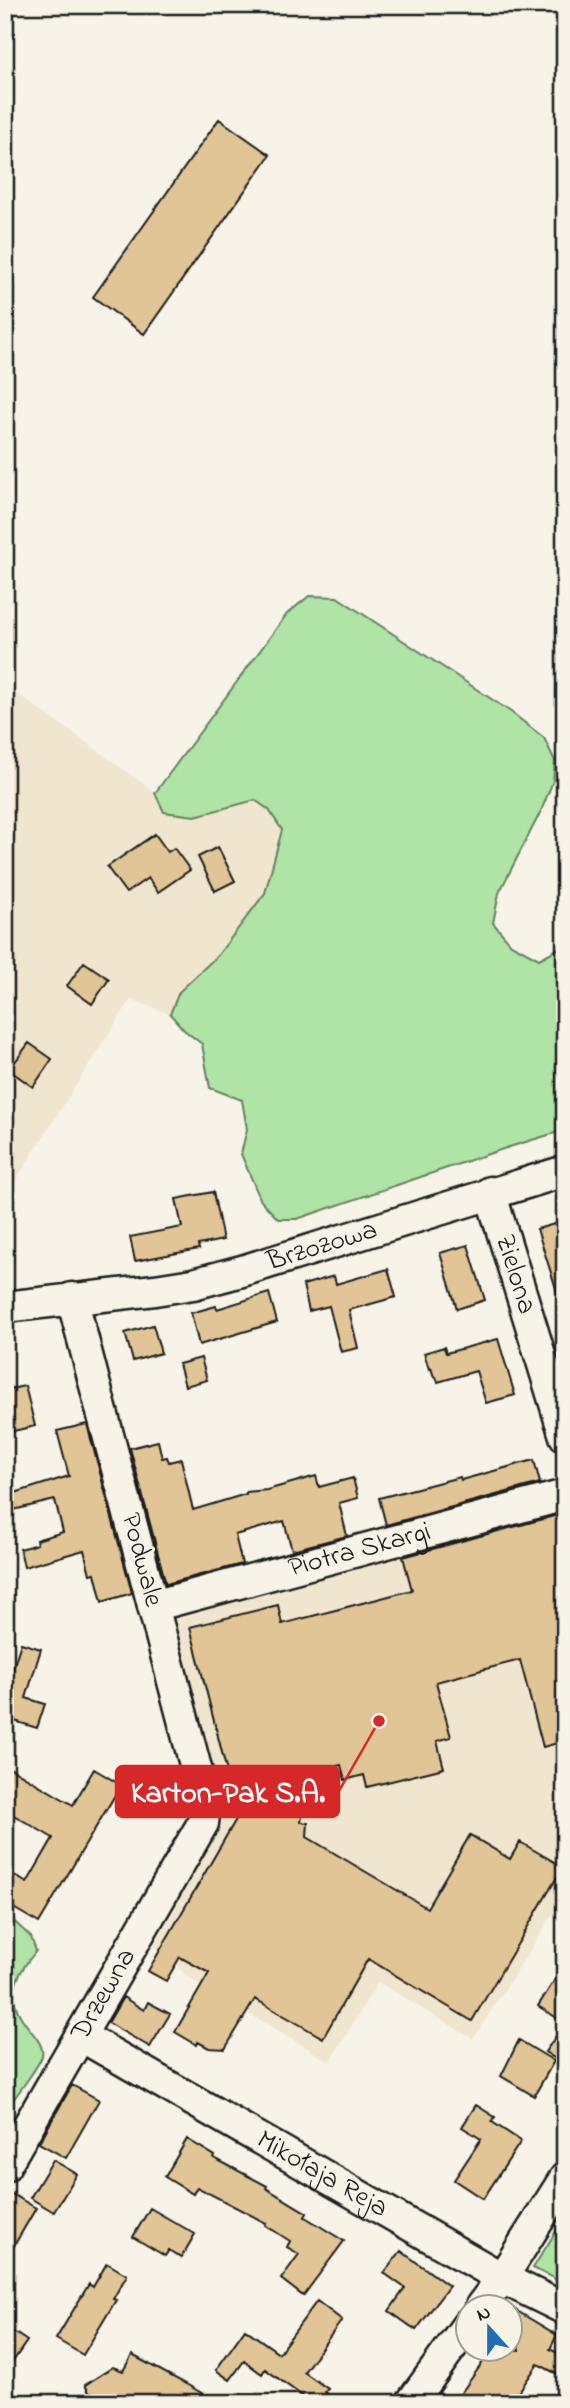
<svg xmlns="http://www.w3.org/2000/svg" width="570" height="2408" font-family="'Indie Flower',sans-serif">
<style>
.built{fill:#f0e5cf}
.green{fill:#afe4a6;stroke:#668061;stroke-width:2}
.building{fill:#e1c596;stroke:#1c1c1c;stroke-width:2}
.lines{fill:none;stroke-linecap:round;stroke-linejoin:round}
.minor-casing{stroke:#1c1c1c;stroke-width:35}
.minor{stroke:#f7f3e8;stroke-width:30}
.labels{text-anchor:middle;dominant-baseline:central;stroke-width:5;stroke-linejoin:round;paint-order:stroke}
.street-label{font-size:28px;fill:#1c1c1c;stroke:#f7f3e8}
.leader{fill:none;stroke:#d62828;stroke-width:2.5}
.callout-dot{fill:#d62828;stroke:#f7f3e8;stroke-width:2.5}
.callout{fill:#d62828;stroke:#d62828;stroke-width:2.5}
.callout-label{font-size:30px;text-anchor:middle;font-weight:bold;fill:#fff}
</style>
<rect width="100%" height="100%" fill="#f7f3e8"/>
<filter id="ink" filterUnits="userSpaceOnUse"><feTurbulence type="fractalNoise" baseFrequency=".0143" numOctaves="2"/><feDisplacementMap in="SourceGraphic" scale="14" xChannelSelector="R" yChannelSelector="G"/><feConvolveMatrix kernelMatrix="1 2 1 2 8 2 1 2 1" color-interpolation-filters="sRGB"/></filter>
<g filter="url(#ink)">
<path class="built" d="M 5,685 L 140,781 L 155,793 L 164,812 L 230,806 L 255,799 L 269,810 L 282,830 L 265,893 L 218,955 L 179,992 L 170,1014 L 131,999 L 5,1197 Z
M 564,1512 L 565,1895 L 473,2039 L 378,1982 L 330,2062 L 186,1976 L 175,1962 L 154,1947 L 220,1828 L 166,1613 Z"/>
<path class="green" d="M 309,596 L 337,597 L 511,712 L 544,738 L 555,761 L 553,781 L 541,811 L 499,893 L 493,923 L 511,944 L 539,959 L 565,945 L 565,1130 L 506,1148 L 297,1219 L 278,1219 L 261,1201 L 241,1154 L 247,1129 L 242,1100 L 210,1088 L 202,1044 L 184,1030 L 170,1014 L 179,992 L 218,955 L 265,893 L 282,830 L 269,810 L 255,800 L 195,816 L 164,812 L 155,793 L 287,614 Z
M 5,1913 L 31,1937 L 36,1951 C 28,1961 20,1971 16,1983 C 5,2019 47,2036 42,2056 C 40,2064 12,2102 5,2110 Z
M 565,2217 L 565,2284 L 533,2268 Z"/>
<path class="building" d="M 219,119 L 270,155 L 144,334 L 93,297 Z
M 155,834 L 168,852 L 174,848 L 190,870 L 158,892 L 148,878 L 126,893 L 107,867 Z
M 218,847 L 235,881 L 215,891 L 198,857 Z
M 84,962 L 109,979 L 92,1004 L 67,986 Z
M 29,1043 L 52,1059 L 33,1087 L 9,1070 Z
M 213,1192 L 223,1240 L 198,1245 L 199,1249 L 135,1261 L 130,1237 L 182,1227 L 176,1199 Z
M 565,1221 L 565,1304 L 561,1304 L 537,1229 Z
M 468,1245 L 485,1300 L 457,1309 L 440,1253 Z
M 388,1269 L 396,1297 L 349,1310 L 358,1348 L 341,1352 L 329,1306 L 309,1311 L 303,1285 L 334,1276 L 336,1284 Z
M 269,1293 L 277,1322 L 199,1345 L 191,1313 L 216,1306 L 217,1309 Z
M 153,1325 L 161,1353 L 133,1361 L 125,1333 Z
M 498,1339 L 515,1395 L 486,1403 L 476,1371 L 438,1382 L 436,1377 L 434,1377 L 431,1368 L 429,1369 L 424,1353 L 444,1347 L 446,1353 Z
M 201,1358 L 207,1380 L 185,1386 L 179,1364 Z
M 25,1386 L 35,1426 L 5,1433 L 5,1390 Z
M 87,1424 L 132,1593 L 102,1602 L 95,1573 L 90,1574 L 84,1550 L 24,1567 L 20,1549 L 37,1544 L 36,1540 L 63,1532 L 55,1500 L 5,1512 L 5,1496 L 69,1476 L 57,1431 Z
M 158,1441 L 162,1458 L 167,1457 L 169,1462 L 181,1459 L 193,1510 L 246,1494 L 246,1492 L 267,1490 L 316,1476 L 319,1487 L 353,1478 L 358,1498 L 339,1503 L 347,1536 L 292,1550 L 284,1521 L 235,1535 L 242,1564 L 166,1584 L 130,1448 Z
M 534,1460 L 540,1483 L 386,1525 L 379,1498 L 460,1477 L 461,1480 Z
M 565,1513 L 565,1741 L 543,1747 L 520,1660 L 436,1682 L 451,1737 L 437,1741 L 444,1768 L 367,1787 L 364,1775 L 345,1780 L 341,1765 L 310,1772 L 301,1822 L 308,1823 L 307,1837 L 427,1908 L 470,1835 L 510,1859 L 520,1842 L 563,1867 L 472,2021 L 368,1959 L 323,2038 L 255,1999 L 225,2049 L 209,2048 L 198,2042 L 197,2045 L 175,2032 L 209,1973 L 180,1957 L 166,1981 L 148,1971 L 246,1802 L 227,1772 L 190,1627 L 278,1605 L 282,1624 L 412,1590 L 403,1557 Z
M 21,1643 L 41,1649 L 26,1698 L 45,1704 L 37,1728 L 5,1718 L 5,1693 Z
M 5,1765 L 73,1805 L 94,1769 L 121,1785 L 39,1923 L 5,1903 L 5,1870 L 27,1883 L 53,1838 L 5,1810 Z
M 565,1964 L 565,2065 L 545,2052 L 565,2023 L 538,2006 Z
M 123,1997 L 144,2010 L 148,2002 L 170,2014 L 150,2047 L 108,2023 Z
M 519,2040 L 554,2061 L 534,2096 L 501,2076 Z
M 72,2085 L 99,2100 L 66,2158 L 39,2143 Z
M 476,2105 L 495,2117 L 492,2122 L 521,2141 L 483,2199 L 454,2180 L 481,2139 L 462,2127 Z
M 187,2139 L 215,2156 L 214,2158 L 267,2186 L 266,2188 L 307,2213 L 305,2217 L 344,2241 L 303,2296 L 281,2279 L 299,2254 L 287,2247 L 290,2241 L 265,2225 L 266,2223 L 197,2187 L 193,2194 L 165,2177 Z
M 53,2160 L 77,2174 L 54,2212 L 30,2198 Z
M 5,2190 L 36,2208 L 5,2261 Z
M 150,2208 L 195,2234 L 181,2258 L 169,2250 L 165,2256 L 133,2237 Z
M 401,2251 L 449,2286 L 416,2330 L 389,2311 L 405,2288 L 384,2273 Z
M 107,2263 L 127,2275 L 113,2299 L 116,2300 L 83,2355 L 56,2339 L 89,2284 L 93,2287 Z
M 317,2301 L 342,2320 L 304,2372 L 328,2389 L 325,2392 L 340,2403 L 312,2403 L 265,2369 L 262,2374 L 244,2361 L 230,2380 L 216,2370 L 245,2329 L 279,2353 Z
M 512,2308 L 557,2335 L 550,2349 L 565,2357 L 565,2378 L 538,2364 L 511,2403 L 454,2403 L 493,2348 L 519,2350 Z
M 5,2326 L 27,2341 L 5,2373 Z
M 132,2355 L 186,2384 L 219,2403 L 95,2403 L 85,2385 L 113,2367 L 123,2371 Z"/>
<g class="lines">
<defs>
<g id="minor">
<path id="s1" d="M 490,1192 L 565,1436"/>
<path id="s2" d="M 5,1307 L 155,1290 L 193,1284 L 242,1271 L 565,1171"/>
<path id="s3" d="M 153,1606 L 565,1495"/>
<path id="s4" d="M 81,2036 L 502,2278 L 565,2309"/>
<path id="s5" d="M 5,2166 L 203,1823 L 205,1805 L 203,1795 L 72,1298"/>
<path d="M 481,2306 L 502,2278 L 565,2178"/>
<path d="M 411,2403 L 468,2324"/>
</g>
</defs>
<use href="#minor" class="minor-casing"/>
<use href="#minor" class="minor"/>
</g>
</g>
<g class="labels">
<g class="street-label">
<text stroke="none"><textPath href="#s2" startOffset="324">Brzozowa</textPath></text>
<text stroke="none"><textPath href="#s1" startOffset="86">Zielona</textPath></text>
<text stroke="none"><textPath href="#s3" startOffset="214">Piotra Skargi</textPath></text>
<text transform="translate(141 1560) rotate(75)">Podwale</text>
<text stroke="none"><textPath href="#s5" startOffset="198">Drzewna</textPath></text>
<text stroke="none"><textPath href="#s4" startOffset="278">Mikołaja Reja</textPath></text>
</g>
</g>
<path class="leader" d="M379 1721L339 1791"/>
<circle class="callout-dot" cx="379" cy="1721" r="7"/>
<rect class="callout" x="116" y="1766" width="223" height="51" rx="7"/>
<g class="callout-label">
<text x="228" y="1802">Karton-Pak S.A.</text>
</g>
<rect width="570" height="2408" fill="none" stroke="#f7f3e8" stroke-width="28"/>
<rect x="14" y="14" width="542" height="2380" fill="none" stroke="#1c1c1c" stroke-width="2.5" filter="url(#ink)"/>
<g transform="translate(489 2328) rotate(339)"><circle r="33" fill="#f7f3e8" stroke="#9f9d96" stroke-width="2"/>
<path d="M0-5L12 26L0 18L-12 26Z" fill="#1f6fb2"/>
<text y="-10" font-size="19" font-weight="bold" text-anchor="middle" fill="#1c1c1c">N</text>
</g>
</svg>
